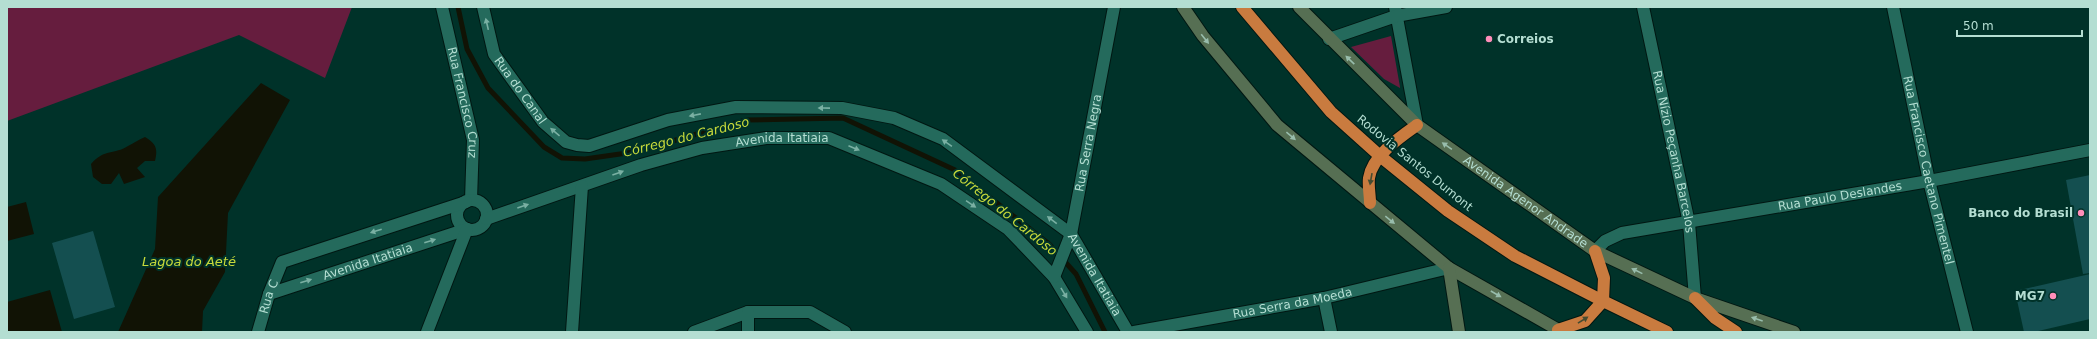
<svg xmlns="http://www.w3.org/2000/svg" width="2097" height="339" font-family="'DejaVu Sans',sans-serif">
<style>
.green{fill:#661d3e}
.water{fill:#111305}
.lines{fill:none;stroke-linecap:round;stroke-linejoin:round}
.stream{stroke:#111305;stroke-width:5}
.building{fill:#144f50}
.street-casing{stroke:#001712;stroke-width:14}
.secondary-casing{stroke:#001712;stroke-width:14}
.highway-casing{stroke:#001712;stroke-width:14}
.street{stroke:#246a5c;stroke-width:12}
.secondary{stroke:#566f53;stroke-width:12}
.highway{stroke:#c97b3f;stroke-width:12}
.oneway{fill:#7ab0a3}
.oneway2{fill:#98bdac}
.oneway3{fill:#464c31}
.poi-dot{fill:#ff8eba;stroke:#003229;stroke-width:1.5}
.labels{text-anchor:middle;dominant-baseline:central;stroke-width:4;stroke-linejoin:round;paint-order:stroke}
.poi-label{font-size:12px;font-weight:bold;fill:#b4ded2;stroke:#003229;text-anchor:end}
.street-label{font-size:12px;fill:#b4ded2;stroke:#003229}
.water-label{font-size:13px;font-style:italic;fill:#c7da3b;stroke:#003229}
</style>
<rect width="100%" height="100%" fill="#003229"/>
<path class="green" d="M 7,7 L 352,7 L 325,78 L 239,35 L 7,121 Z
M 1391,36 L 1400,87 L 1400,88 L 1384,79 L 1351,47 Z"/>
<path class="water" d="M 261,83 L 290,100 L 228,213 L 225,272 L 203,311 L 202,332 L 118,332 L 155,249 L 158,197 Z
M 145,137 C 156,144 158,148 155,161 L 145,161 L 137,168 L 145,177 L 124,184 L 119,173 L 111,184 L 102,184 L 93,177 L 91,164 C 105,148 114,155 128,146 C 134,143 138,140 145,137 Z
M 26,202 L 34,234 L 7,241 L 7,207 Z
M 50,290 L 62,332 L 7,332 L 7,302 Z"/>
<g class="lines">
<path class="stream" d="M 458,7 L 467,49 L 488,88 L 544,147 L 562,158 L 585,159 L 634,152 L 746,120 L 843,118 L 955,170 L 1049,244 L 1076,274 L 1105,332"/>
</g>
<path class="building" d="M 2090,175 L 2090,273 L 2083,274 L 2066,180 Z
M 93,231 L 115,307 L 74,319 L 52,243 Z
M 2090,274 L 2090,319 L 2034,332 L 2024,332 L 2015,291 Z"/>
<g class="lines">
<defs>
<g id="street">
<path id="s1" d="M 442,7 L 473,140 L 471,200"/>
<path id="s2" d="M 483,7 L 494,54 L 543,122 L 566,142 L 577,145 L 589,146 L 668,120 L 736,107 L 842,108 L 894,118 L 943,139 L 1071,234 L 1128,332"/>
<path d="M 1395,7 L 1417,125"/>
<path id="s3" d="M 1643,7 L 1689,223 L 1695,298"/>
<path id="s4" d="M 1893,7 L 1929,181 L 1967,332"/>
<path d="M 1329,39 L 1396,16 L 1446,7"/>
<circle cx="472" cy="215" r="15"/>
<path id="s5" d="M 486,219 L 641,165 L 702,148 L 766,138 L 829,138 L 941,184 L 1008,229 L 1054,277 L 1087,332"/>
<path id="s6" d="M 1595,251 L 1605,241 L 1622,233 L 1929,181 L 2090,150"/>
<path id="s7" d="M 1054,277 L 1071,234 L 1114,7"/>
<path id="s8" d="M 269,294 L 467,229"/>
<path d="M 1324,298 L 1331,332"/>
<path id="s9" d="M 258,332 L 269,294 L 282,262 L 466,202"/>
<path d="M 427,332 L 467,229"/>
<path d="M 572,332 L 582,186"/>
<path d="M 694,332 L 748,312 L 810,312 L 845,332"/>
<path d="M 748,332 L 748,312"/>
<path id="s10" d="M 1134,332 L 1324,298 L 1449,268"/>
</g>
<g id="secondary">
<path d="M 1183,7 L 1203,36 L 1277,125 L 1449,268 L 1562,332"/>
<path id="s11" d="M 1299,7 L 1417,125 L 1595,251 L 1695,298 L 1794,332"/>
<path d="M 1449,268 L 1459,332"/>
</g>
<path id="highway" d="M 1242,7 L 1331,112 L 1380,156 L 1448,211 L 1515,256 L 1603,301 L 1667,332
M 1370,203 C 1370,195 1368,186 1369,178 C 1372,156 1400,137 1417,125
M 1695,298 L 1715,318 L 1736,332
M 1558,330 L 1585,321 L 1603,301 L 1604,278 L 1595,251"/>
</defs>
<use href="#street" class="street-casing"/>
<use href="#secondary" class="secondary-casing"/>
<use href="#highway" class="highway-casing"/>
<use href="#street" class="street"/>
<use href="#secondary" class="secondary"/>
<use href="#highway" class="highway"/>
</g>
<defs><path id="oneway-solid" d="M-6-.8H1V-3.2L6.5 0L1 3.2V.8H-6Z"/></defs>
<g class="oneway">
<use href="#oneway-solid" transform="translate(487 24) rotate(-103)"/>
<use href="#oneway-solid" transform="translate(824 108) rotate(-179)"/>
<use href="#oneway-solid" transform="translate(695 115) rotate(169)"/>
<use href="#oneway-solid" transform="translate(555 132) rotate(-140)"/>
<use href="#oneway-solid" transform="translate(947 143) rotate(-145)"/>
<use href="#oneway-solid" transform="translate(854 148) rotate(23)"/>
<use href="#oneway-solid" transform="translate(618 173) rotate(-20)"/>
<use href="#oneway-solid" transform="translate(971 204) rotate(34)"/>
<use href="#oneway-solid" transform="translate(523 206) rotate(-19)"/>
<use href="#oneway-solid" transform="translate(1052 220) rotate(-143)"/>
<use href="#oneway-solid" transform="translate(376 231) rotate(162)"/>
<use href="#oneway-solid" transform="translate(430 241) rotate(-18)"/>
<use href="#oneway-solid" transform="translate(306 281) rotate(-18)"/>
<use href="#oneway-solid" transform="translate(1064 293) rotate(59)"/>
</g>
<g class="oneway2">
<use href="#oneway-solid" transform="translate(1205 39) rotate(51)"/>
<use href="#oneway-solid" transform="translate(1350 60) rotate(-136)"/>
<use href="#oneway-solid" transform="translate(1291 136) rotate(40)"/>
<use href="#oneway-solid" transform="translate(1447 146) rotate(-145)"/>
<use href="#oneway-solid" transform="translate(1390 220) rotate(39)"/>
<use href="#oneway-solid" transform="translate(1637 271) rotate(-154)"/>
<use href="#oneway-solid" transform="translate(1496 294) rotate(30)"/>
<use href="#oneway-solid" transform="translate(1757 319) rotate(-161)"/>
</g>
<g class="oneway3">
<use href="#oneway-solid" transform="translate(1371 179) rotate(100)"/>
<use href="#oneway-solid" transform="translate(1583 320) rotate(-32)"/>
</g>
<g class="poi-dot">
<circle cx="1489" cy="39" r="4"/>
<circle cx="2081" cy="213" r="4"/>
<circle cx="2053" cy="296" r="4"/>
</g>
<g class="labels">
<g class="poi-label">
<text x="1497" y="39" text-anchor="start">Correios</text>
<text x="2073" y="213">Banco do Brasil</text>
<text x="2045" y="296">MG7</text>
</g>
<g class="street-label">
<text stroke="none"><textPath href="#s2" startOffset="93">Rua do Canal</textPath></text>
<text stroke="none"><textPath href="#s1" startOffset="98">Rua Francisco Cruz</textPath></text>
<text stroke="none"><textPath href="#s5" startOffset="308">Avenida Itatiaia</textPath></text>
<text stroke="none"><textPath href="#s7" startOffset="139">Rua Serra Negra</textPath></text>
<text stroke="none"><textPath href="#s3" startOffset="148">Rua Nízio Peçanha Barcelos</textPath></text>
<text transform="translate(1415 163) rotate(39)">Rodovia Santos Dumont</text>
<text stroke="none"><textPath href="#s4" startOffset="167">Rua Francisco Caetano Pimentel</textPath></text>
<text stroke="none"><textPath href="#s6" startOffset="254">Rua Paulo Deslandes</textPath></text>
<text stroke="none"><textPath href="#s11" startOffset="300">Avenida Agenor Andrade</textPath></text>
<text stroke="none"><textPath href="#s8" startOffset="104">Avenida Itatiaia</textPath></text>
<text stroke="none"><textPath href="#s2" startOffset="757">Avenida Itatiaia</textPath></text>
<text stroke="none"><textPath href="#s9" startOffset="37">Rua C</textPath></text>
<text stroke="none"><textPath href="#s10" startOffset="161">Rua Serra da Moeda</textPath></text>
</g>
<g class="water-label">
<text transform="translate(686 137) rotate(-14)">Córrego do Cardoso</text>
<text transform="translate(1005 212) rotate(39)">Córrego do Cardoso</text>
<text x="189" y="261">Lagoa do Aeté</text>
</g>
</g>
<rect width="2097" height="339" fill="none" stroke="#b4ded2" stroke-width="16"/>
<path d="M1957 30v6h125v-6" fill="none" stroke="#b4ded2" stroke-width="2"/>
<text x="1963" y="30" font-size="12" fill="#b4ded2" stroke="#003229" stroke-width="3" paint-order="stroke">50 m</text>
</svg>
